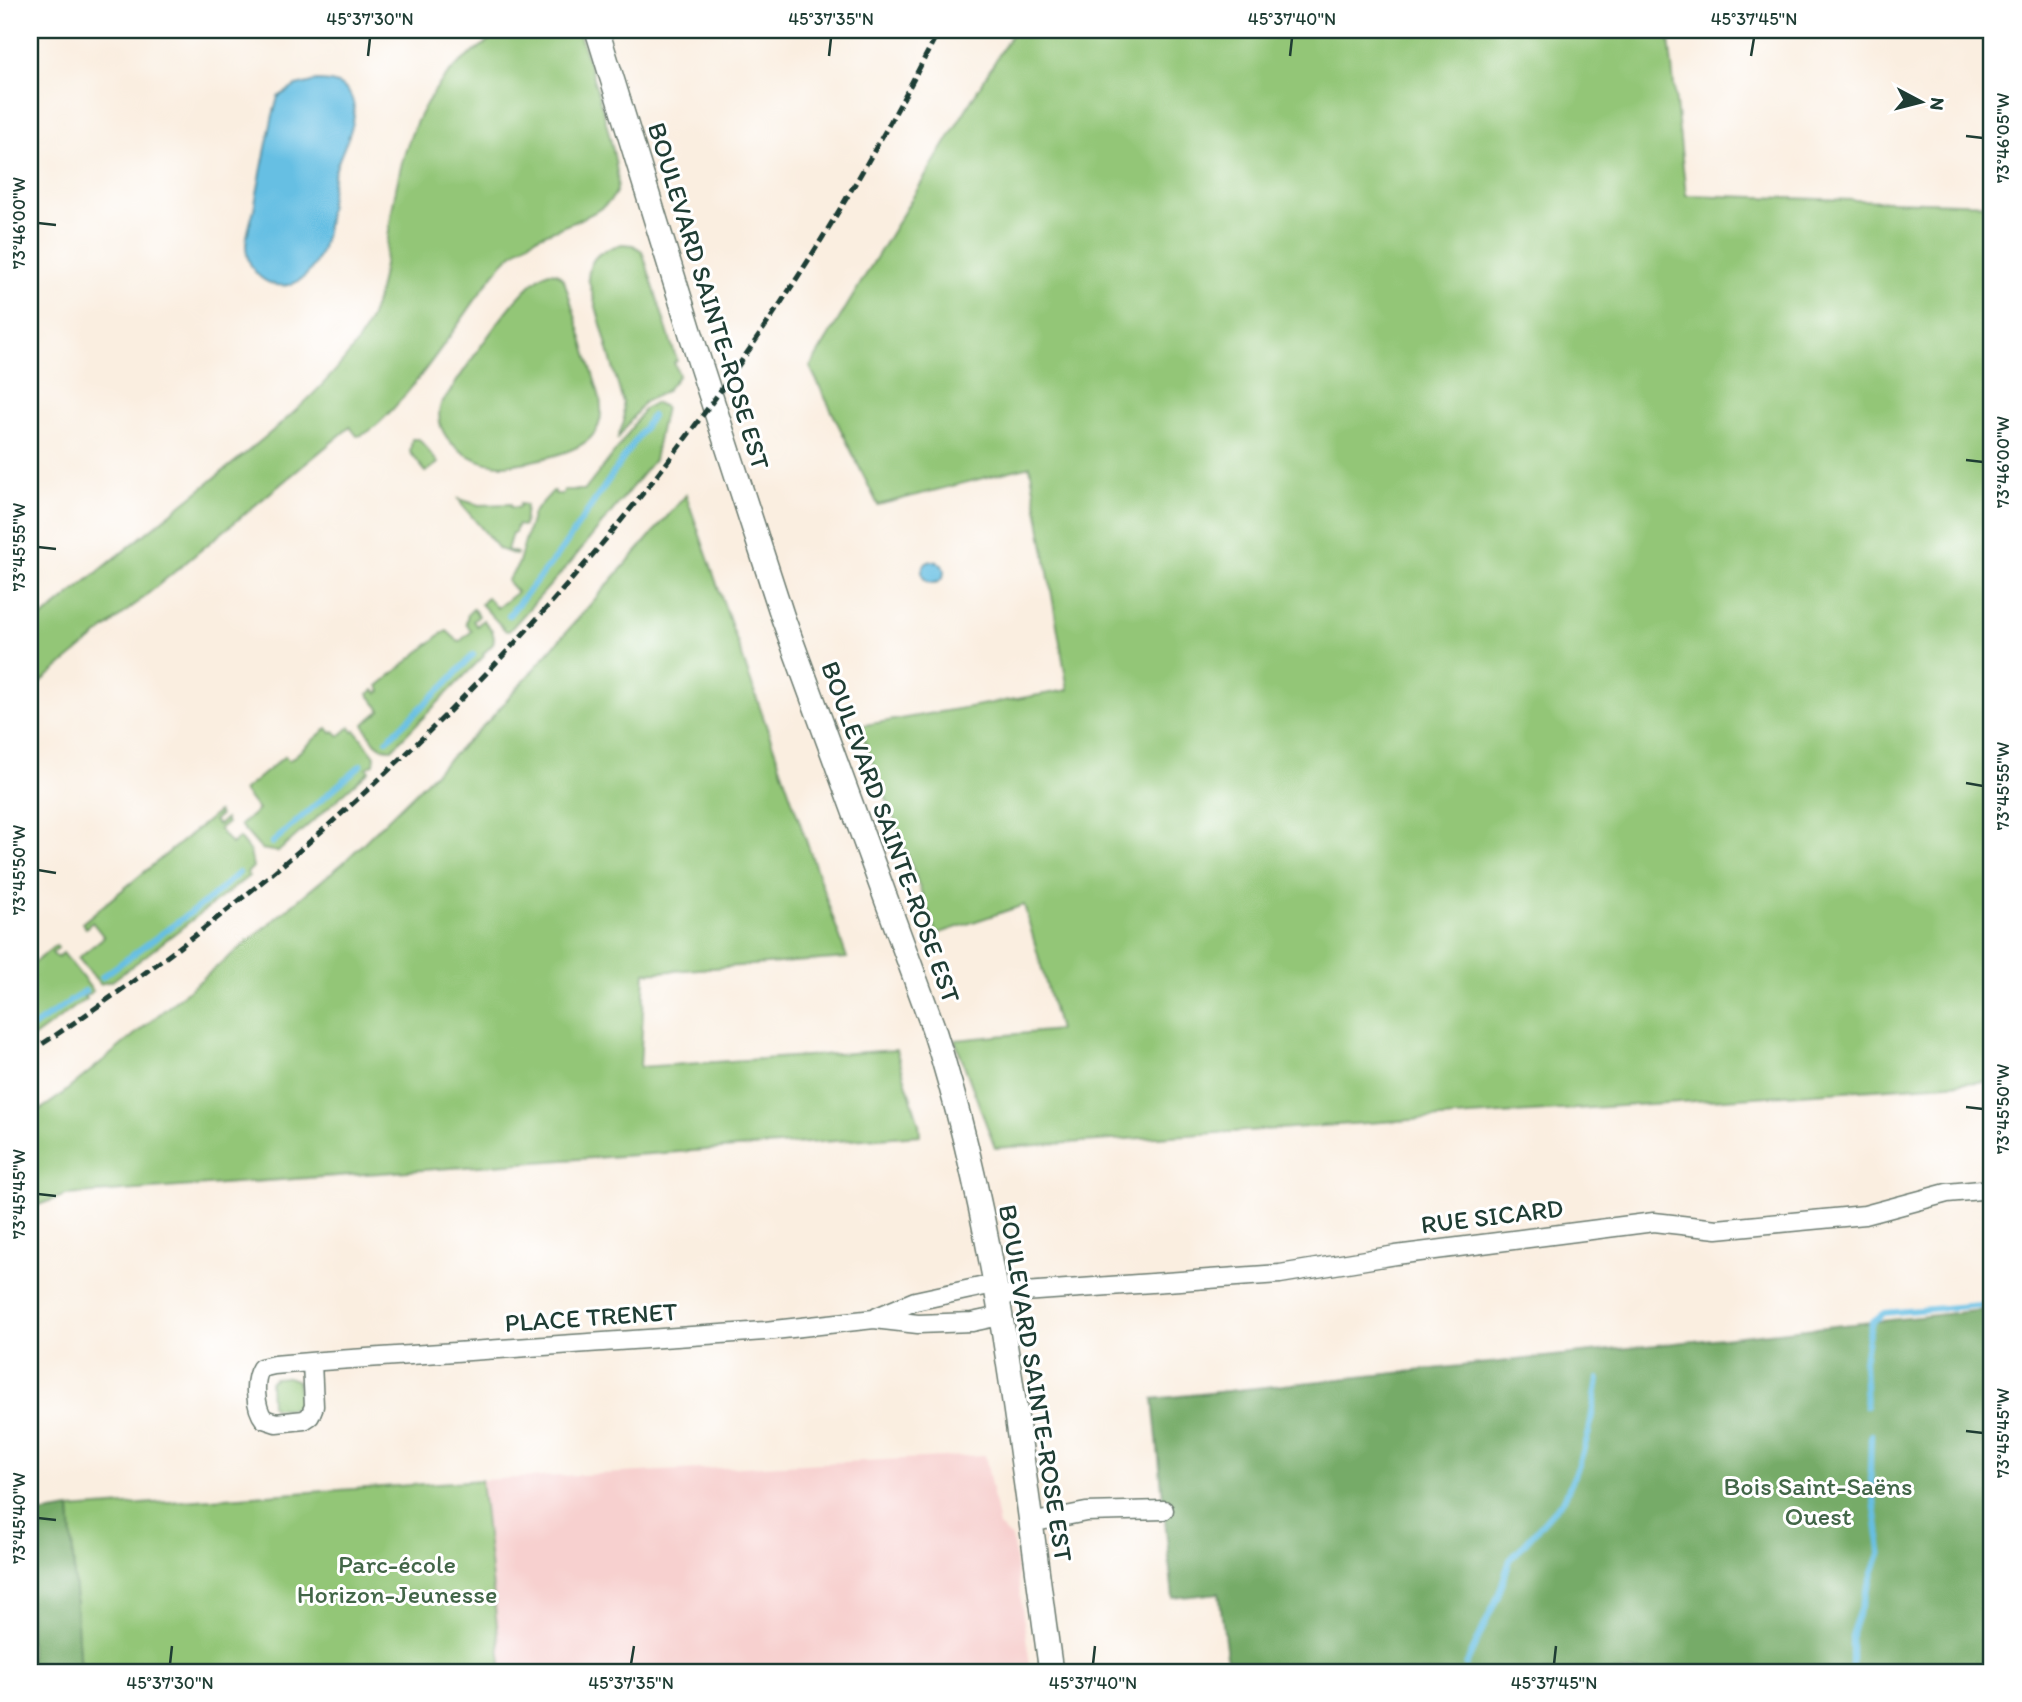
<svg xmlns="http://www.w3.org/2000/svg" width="2022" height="1702" font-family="Itim,sans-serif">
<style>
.built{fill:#f7d0cf}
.green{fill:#93c677;stroke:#598256;stroke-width:2}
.forest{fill:#76ab68;stroke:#4a744e;stroke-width:2}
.water{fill:#66bfe3;stroke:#427e8c;stroke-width:2}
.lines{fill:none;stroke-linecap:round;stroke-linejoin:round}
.stream{stroke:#66bfe3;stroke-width:6}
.minor-casing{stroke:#6c7b70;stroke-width:21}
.tertiary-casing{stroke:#6c7b70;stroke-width:26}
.minor{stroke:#fff;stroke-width:18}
.tertiary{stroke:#fff;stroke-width:23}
.rail{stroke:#1f3d34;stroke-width:5;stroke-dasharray:10 5;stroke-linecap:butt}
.ticks{fill:none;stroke:#1f3d34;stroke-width:2.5}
.labels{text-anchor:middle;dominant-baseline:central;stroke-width:6;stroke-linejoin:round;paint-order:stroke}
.street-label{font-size:26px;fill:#1f3d34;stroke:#fff}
.park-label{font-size:26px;fill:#426648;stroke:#fff}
.neatline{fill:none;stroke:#1f3d34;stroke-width:2.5}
.ticks-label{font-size:18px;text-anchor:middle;fill:#1f3d34}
</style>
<rect width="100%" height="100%" fill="#fff"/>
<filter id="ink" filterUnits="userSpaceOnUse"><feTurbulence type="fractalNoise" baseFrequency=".0143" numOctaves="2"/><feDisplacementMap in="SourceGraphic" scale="14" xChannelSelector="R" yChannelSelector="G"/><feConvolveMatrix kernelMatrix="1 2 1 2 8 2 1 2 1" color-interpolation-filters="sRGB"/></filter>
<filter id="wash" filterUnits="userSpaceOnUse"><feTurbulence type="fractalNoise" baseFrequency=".00686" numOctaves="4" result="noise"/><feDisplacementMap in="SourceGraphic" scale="28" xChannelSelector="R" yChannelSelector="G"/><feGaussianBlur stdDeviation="1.57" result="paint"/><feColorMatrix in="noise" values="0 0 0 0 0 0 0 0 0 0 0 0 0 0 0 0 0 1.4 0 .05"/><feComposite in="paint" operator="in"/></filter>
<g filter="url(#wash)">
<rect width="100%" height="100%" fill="#faeee0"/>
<path class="built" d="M 985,1455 L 999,1526 L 1012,1538 L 1031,1672 L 502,1672 L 481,1480 Z"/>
<path class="green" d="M 505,30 L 578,30 C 587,58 623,166 617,189 C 611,214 553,228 532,240 C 517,249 503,261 493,275 C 472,303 386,436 357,436 L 350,427 L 30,691 L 30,628 C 89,578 150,530 211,481 C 260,442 321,395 357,343 C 378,312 383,275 388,238 C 396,177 408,113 454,68 C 469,54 488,42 505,30 Z
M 1014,30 L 1668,30 L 1686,195 L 1992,204 L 1992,1081 L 995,1148 L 955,1040 L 1059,1030 L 1024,905 L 937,934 L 859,726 L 1068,690 L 1030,466 L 878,505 L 810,367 Z
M 622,244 L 633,245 L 642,251 L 677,361 L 674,362 L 679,375 L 666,391 L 644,402 L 617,440 L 624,421 L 623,403 L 588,278 C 589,255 603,250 622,244 Z
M 549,272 L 557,273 L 564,280 L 599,394 C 609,435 584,448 549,457 C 533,461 517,465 501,465 C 470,464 430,437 441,404 C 464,373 517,285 549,272 Z
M 654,403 L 665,407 L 654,460 L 570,563 L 509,631 L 506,631 L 481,604 L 487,597 L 497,608 L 517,592 L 507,581 L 518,565 L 533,513 L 553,491 L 555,491 L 555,494 L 563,494 L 564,490 L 585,490 L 621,444 L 644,409 Z
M 412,439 L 419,439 L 438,463 L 426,472 L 410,452 Z
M 686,495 L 847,958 L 645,973 L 640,1067 L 896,1050 L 919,1124 L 920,1135 L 66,1195 L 30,1208 L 30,1117 L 60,1096 L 343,863 L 492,717 Z
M 459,499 L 479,505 L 511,504 L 511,507 L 519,508 L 520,504 L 526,505 L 524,526 L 517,525 L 515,533 L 512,533 L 507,550 L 517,553 L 516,555 L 499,549 L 495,544 L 462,505 Z
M 473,609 L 479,616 L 473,621 L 477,626 L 483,620 L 492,630 L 494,638 L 493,644 L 483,654 L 484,656 L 392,749 C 378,750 369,736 364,724 L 381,710 L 368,694 L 374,690 L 377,693 L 381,691 L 378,686 L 441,634 L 447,631 L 459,642 L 472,631 L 466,624 L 468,614 Z
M 350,727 L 353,732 L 355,730 L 375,756 L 374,764 L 367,768 L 369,771 L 278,852 L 261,849 L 240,825 L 258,810 L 243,791 L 285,756 L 289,761 L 327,728 L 331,733 L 334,731 L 339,736 Z
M 218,812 L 220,815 L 214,821 L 218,825 L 225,819 L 227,823 L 219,829 L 231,844 L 239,838 L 250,852 L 253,867 L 247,873 L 249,876 L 140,960 L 112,981 L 100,984 L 78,958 L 104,937 L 92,922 L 86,928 L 82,923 Z
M 56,945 L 58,948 L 52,953 L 57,958 L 63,953 L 93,991 L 84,997 L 86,999 L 30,1040 L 30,966 Z
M 288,1377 L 298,1381 L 299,1404 L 294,1409 L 274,1408 L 271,1405 L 270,1382 L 274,1378 Z
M 481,1480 L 502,1672 L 80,1672 L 70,1509 Z"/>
<path class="forest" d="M 1992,1309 L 1992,1672 L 1229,1672 L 1219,1593 L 1173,1598 L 1153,1399 Z
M 70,1509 L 80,1672 L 30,1672 L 30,1518 L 38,1514 Z"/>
<path class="water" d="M 317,81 C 331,81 346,83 352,99 C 361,124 339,151 334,175 C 327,207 331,246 309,272 C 285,300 247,281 246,246 C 246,235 251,221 254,209 C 260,178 266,146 273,115 L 278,97 L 296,86 Z
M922 572a11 11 0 1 1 22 0a11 11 0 1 1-22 0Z"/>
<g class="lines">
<path class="stream" d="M 509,615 L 560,552 L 652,416
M 387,740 L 447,683 L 473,655
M 272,843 L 361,765
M 102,977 L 208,900 L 239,873
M 30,1029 L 85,991
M 1866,1406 L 1864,1361 L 1868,1337 L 1872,1322 L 1884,1313 L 1992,1304
M 1466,1665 L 1498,1596 L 1510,1560 L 1564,1499 L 1579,1465 L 1589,1432 L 1598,1379
M 1852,1672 L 1852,1632 L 1881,1551 L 1870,1471 L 1871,1435"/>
</g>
</g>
<g filter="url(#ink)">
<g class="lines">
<defs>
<path id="minor" d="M 997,1297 L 1024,1292 L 1280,1274 L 1396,1255 L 1654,1222 L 1717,1229 L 1865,1215 L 1947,1193 L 1992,1189
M 877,1317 L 915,1301 L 994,1284
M 312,1362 L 314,1406 L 310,1416 L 304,1420 L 276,1423 L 264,1419 C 255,1408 253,1380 261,1368 L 274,1365 L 322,1361 L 765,1331 L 874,1319 L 918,1324 L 972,1322 L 1000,1316
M 1030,1523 L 1086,1512 L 1164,1510"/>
<path id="tertiary" d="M 597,30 L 699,360 L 783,618 L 933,1027 C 1000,1235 1021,1457 1051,1672"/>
</defs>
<use href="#minor" class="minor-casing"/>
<use href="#tertiary" class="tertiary-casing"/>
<use href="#minor" class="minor"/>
<use href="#tertiary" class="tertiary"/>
<path class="rail" d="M 30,1052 C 421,798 729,445 939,30"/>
</g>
</g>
<path class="ticks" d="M 368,56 L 370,38M 829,56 L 831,38M 1290,56 L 1292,38M 1751,56 L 1754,38M 1966,136 L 1983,138M 38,223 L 56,225M 1966,460 L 1983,462M 38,547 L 56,549M 1966,783 L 1983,786M 38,870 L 56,873M 1966,1107 L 1983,1109M 38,1194 L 56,1196M 1966,1431 L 1983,1433M 38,1518 L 56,1520M 170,1664 L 172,1646M 631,1664 L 634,1646M 1093,1664 L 1095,1646M 1554,1664 L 1556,1646"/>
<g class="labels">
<g class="street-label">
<text transform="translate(709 296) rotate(73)">BOULEVARD SAINTE-ROSE EST</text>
<text transform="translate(891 832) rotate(70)">BOULEVARD SAINTE-ROSE EST</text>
<text transform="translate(1492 1216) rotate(-7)">RUE SICARD</text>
<text transform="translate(591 1317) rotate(-4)">PLACE TRENET</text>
<text transform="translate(1036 1383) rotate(81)">BOULEVARD SAINTE-ROSE EST</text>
</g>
<g class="park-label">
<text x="1818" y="1486">Bois Saint-Saëns<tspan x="1818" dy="30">Ouest</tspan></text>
<text x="397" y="1564">Parc-école<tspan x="397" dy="30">Horizon-Jeunesse</tspan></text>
</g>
</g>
<rect width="2022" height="1702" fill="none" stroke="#fff" stroke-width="77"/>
<g transform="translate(1921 102) rotate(97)" stroke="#ffffff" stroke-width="5" paint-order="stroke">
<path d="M0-5L12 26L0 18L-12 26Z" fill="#1f3d34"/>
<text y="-10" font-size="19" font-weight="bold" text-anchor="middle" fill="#1f3d34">N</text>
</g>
<rect x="38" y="38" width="1945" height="1626" class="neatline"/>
<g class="ticks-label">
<text x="370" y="25">45°37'30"N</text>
<text x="831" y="25">45°37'35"N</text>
<text x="1292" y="25">45°37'40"N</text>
<text x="1754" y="25">45°37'45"N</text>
<text transform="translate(2003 138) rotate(-90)" y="6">73°46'05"W</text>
<text transform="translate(19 223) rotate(-90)" y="6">73°46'00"W</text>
<text transform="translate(2003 462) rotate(-90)" y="6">73°46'00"W</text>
<text transform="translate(19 547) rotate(-90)" y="6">73°45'55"W</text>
<text transform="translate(2003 786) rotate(-90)" y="6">73°45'55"W</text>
<text transform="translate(19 870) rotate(-90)" y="6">73°45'50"W</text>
<text transform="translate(2003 1109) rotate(-90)" y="6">73°45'50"W</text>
<text transform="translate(19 1194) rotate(-90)" y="6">73°45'45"W</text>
<text transform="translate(2003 1433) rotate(-90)" y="6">73°45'45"W</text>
<text transform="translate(19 1518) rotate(-90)" y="6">73°45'40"W</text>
<text x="170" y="1689">45°37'30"N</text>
<text x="631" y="1689">45°37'35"N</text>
<text x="1093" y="1689">45°37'40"N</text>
<text x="1554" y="1689">45°37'45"N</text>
</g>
</svg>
